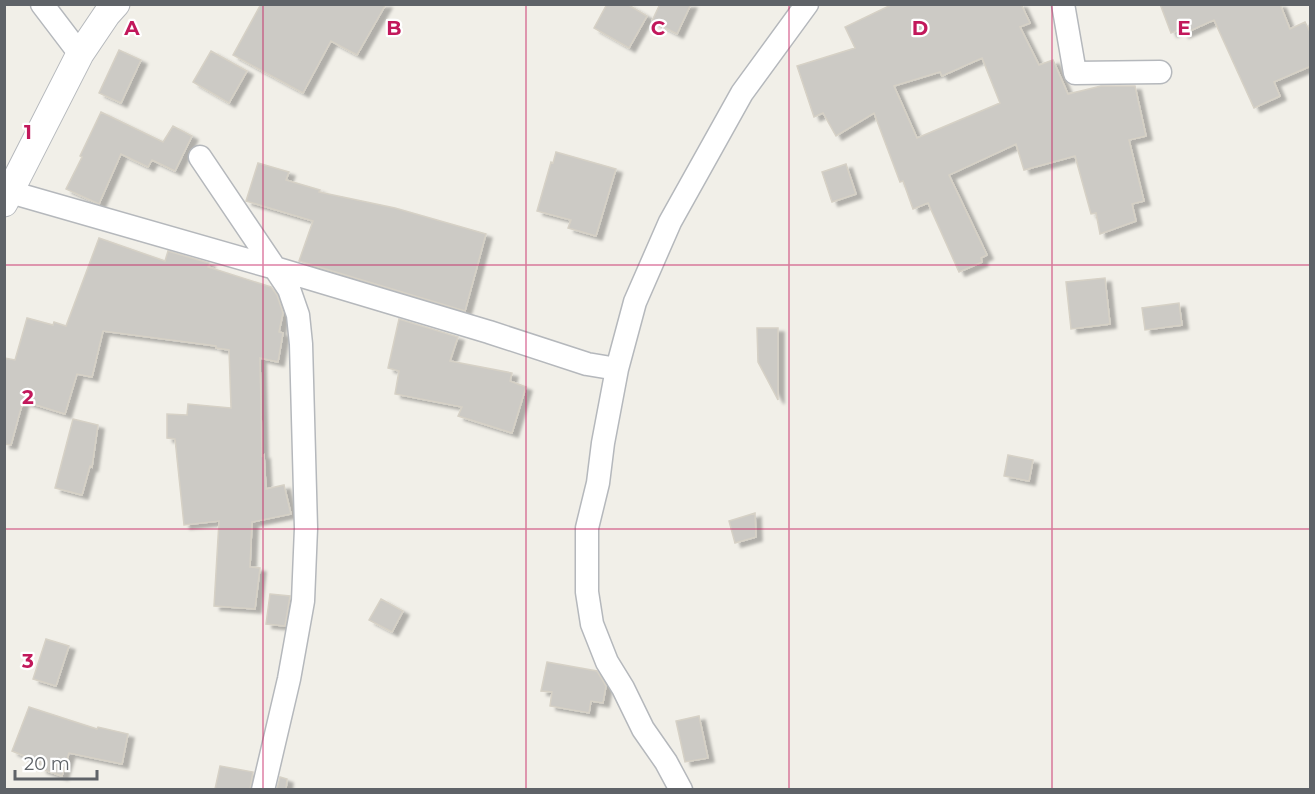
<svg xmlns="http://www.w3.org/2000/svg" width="1315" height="794" font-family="Montserrat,sans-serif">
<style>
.building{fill:#cccac5;stroke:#d6d1c6;stroke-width:1.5;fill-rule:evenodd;filter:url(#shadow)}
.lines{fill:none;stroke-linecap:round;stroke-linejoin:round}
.minor-casing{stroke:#b5b8bc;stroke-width:25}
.tertiary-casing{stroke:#b5b8bc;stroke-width:29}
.minor{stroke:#fff;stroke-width:22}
.tertiary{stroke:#fff;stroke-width:27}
.grid{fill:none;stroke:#c2185b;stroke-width:1.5;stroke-opacity:0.55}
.grid-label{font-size:20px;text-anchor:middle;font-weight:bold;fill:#c2185b;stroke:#fff;stroke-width:4.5;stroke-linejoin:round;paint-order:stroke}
</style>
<defs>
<filter id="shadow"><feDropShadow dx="6" dy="4" stdDeviation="1.5" flood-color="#0004"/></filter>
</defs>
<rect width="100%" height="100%" fill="#f1efe8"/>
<path class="building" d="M 261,4 L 386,4 L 357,55 L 331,41 L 303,93 L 233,55 Z
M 607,4 L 627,4 L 647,16 L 629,48 L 594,28 Z
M 660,4 L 691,4 L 677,34 L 652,21 Z
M 893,4 L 1021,4 L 1030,23 L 1020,27 L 1039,65 L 1053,60 L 1068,94 L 1101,86 L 1135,86 L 1146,136 L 1129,140 L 1144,201 L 1132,204 L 1136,221 L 1100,234 L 1096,213 L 1091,214 L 1075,156 L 1024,170 L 1016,144 L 949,175 L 987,255 L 981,258 L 982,262 L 959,272 L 928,203 L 913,209 L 903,181 L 900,182 L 874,113 L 836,136 L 823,113 L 814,117 L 797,66 L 855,48 L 845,27 ZM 982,58 L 1000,103 L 917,138 L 894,86 L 940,72 L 942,76 Z
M 1160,4 L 1280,4 L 1290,29 L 1305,22 L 1311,34 L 1311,66 L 1274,82 L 1280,96 L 1254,108 L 1214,20 L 1183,34 L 1181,29 L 1171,33 Z
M 119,50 L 141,60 L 121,103 L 99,93 Z
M 211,51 L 247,71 L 229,103 L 193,82 Z
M 101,112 L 163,142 L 173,126 L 192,136 L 175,171 L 152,160 L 148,167 L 121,154 L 99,204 L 66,189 L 82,157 L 80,156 Z
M 556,152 L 616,169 L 596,236 L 568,228 L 571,220 L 537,211 L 551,162 L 553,163 Z
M 258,163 L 289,172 L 286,180 L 320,190 L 319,192 L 395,208 L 486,234 L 465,311 L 299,261 L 313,221 L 246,201 Z
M 846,164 L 856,194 L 832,202 L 822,172 Z
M 99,238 L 165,261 L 168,251 L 209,263 L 208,267 L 271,287 L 277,295 L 283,313 L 279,332 L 283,333 L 278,362 L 260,358 L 262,456 L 264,455 L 266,489 L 284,485 L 291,514 L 252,522 L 250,567 L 260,568 L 255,609 L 214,606 L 219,521 L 184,525 L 175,439 L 167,438 L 167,414 L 187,415 L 188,404 L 231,408 L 229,350 L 216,348 L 216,346 L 103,331 L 92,377 L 77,374 L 65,414 L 23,401 L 11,445 L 4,444 L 4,358 L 15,360 L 27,318 L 53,325 L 54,322 L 66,326 Z
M 1105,278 L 1110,324 L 1071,329 L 1066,282 Z
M 1179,303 L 1182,325 L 1145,330 L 1142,308 Z
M 399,319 L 458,337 L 450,361 L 512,373 L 510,381 L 526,387 L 512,433 L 458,416 L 462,407 L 395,394 L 399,371 L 388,368 Z
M 757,328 L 778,328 L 778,400 L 758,362 Z
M 73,419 L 98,425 L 92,467 L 90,466 L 82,495 L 55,488 Z
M 1008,455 L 1033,460 L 1029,481 L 1004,476 Z
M 755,513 L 756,537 L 735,543 L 729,521 Z
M 270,594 L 290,596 L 285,626 L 266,624 Z
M 381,599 L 403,611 L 392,632 L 369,620 Z
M 46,639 L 69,646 L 56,686 L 33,679 Z
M 547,662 L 597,671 L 606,686 L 603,703 L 591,701 L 589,713 L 550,706 L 552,692 L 541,691 Z
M 29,707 L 97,729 L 98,727 L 128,734 L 122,764 L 69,753 L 62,776 L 41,769 L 42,763 L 12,751 Z
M 699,716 L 708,758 L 685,762 L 676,721 Z
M 220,766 L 253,772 L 250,789 L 215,789 Z
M 280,777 L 287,779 L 286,789 L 277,789 Z"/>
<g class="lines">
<defs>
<path id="minor" d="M 42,4 L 80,54
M 1063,4 L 1075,73 L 1160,72
M 200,157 L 289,289 L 298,315 L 301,344 L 306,528 L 303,601 L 289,679 L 263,790
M 10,192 L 275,268 L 489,332 L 587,364 L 617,369
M 681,790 L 666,762 L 643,729 L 623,688 L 607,662 L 592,624 L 587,592 L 587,528 L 598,483 L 603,443 L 617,369 L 635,302 L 670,222 L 742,93 L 807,4"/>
<path id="tertiary" d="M 4,203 L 80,54 L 107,14 L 116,4"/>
</defs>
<use href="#minor" class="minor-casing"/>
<use href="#tertiary" class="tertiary-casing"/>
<use href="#minor" class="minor"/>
<use href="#tertiary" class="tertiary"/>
</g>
<path class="grid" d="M 263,4 L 263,790M 526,4 L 526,790M 789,4 L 789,790M 1052,4 L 1052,790M 4,265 L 1310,265M 4,529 L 1310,529"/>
<g class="grid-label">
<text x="132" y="35">A</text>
<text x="394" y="35">B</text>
<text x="658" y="35">C</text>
<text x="920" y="35">D</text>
<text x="1184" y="35">E</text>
<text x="28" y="139">1</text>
<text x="28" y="404">2</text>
<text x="28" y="668">3</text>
</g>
<rect width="1315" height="794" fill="none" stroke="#5f6368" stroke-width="12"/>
<path d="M15 770v9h82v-9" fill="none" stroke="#5f6368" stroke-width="3"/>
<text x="24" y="770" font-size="18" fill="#5f6368" stroke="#ffffff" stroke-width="4.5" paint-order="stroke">20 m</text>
</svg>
